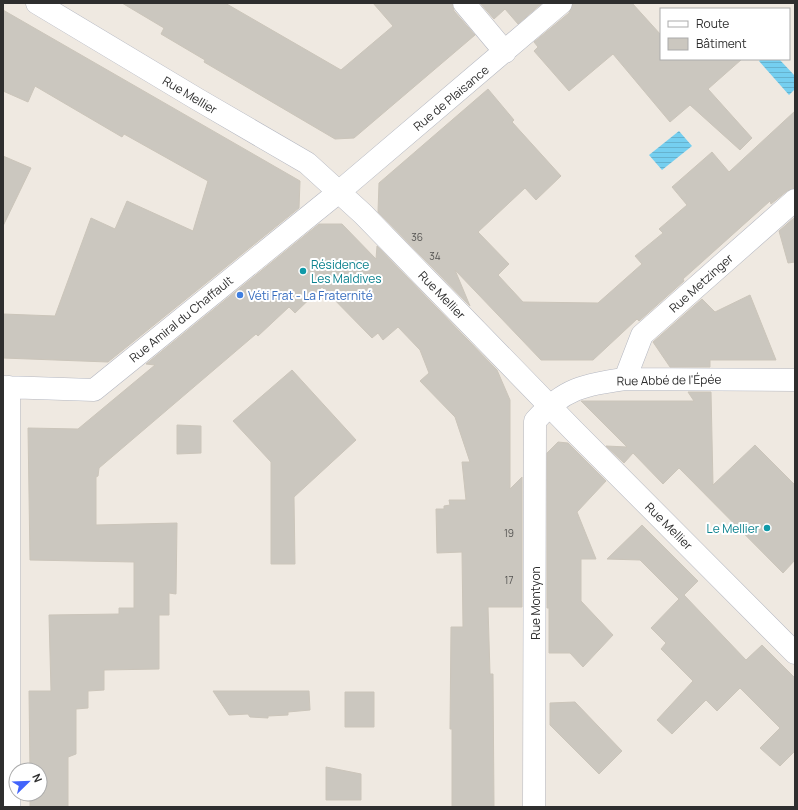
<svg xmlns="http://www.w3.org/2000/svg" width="798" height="810" font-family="Manrope,sans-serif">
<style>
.water{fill:url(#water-rules)}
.building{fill:#cbc7bf;stroke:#cbc5ba}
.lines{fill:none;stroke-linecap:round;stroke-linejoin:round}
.minor-casing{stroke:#b4b7c1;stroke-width:23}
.minor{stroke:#fff;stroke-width:22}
.culture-dot{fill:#0f9aa8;stroke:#fff;stroke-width:1.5}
.shop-dot{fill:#3f7fe0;stroke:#fff;stroke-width:1.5}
.labels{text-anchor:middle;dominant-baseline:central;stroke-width:4;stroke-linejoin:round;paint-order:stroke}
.number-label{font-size:10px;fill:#555452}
.street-label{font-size:12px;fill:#2e2e2e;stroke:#fff}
.culture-label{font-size:12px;fill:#0d838f;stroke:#fff;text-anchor:start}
.shop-label{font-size:12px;fill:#366cbe;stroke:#fff;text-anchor:start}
</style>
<defs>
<pattern id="water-rules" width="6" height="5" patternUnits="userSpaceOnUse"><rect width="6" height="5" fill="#75cff0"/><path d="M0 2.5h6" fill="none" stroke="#66b2ce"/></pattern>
</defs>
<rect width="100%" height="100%" fill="#efe9e1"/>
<path class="water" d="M 761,59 L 779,59 L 795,76 L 795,89 L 789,95 L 759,61 Z
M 679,131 L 692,146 L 662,170 L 649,155 Z"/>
<path class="building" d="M 122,3 L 225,3 L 341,70 L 393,26 L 373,3 L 452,3 L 454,11 L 475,35 L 354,138 L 335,139 L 204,62 L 205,60 L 161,34 L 164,28 Z
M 480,3 L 542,3 L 518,24 L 505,9 L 494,19 Z
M 573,3 L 632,3 L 661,35 L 661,59 L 742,59 L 708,89 L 752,138 L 740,150 L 690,105 L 670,122 L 613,54 L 569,91 L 534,51 L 538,47 L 534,42 L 569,13 Z
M 3,10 L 300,181 L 299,208 L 108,362 L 3,358 L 3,314 L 55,316 L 91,218 L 115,229 L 127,201 L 193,231 L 208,181 L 124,134 L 122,137 L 35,86 L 28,102 L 3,91 Z
M 488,89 L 514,120 L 512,122 L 561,176 L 536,200 L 525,188 L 478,232 L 509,264 L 498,275 L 523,302 L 598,303 L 642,264 L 635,256 L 663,233 L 659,229 L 687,205 L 672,187 L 712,152 L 729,172 L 795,111 L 795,188 L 787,191 L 771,204 L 770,201 L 683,279 L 684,281 L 639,321 L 637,319 L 593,360 L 541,360 L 455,270 L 470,306 L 378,212 L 379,183 Z
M 3,156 L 31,168 L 3,226 Z
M 795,217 L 795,262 L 788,263 L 779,231 Z
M 319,224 L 342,224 L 376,259 L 377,246 L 497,370 L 510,400 L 510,489 L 522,477 L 522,607 L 488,607 L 490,674 L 493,674 L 494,807 L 452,807 L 452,729 L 450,729 L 451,627 L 463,627 L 462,552 L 437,553 L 436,509 L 444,509 L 444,506 L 450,505 L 449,500 L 466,500 L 462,462 L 470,462 L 455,417 L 420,381 L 429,373 L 420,350 L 398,327 L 383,340 L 378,333 L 372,338 L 322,287 L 295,313 L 289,307 L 258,336 L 256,334 L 99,468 L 98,476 L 96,477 L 96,525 L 177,523 L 176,594 L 169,593 L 169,615 L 159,615 L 159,669 L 104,670 L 104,690 L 88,691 L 88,708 L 76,709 L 76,754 L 68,757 L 68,807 L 30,807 L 30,794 L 40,794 L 40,770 L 30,770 L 29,691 L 51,691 L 49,615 L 119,614 L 119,608 L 134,608 L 134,562 L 30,560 L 28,428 L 78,429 L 155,365 L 146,364 Z
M 750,295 L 776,360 L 710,360 L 710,367 L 670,367 L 653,342 L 702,299 L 715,312 Z
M 292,370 L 356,440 L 294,497 L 295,564 L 271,564 L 271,462 L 233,421 Z
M 688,392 L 711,392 L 713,485 L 755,445 L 795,485 L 795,560 L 783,573 L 679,468 L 663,484 L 633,453 L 624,463 L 606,446 L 627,447 L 581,401 L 694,401 Z
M 177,425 L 201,426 L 201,453 L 177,454 Z
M 558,442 L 568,443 L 606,481 L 577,512 L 596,559 L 581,559 L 581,601 L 613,635 L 583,667 L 570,653 L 549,653 L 549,608 L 547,608 L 547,453 Z
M 642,525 L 698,581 L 684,595 L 746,660 L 762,645 L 795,678 L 795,751 L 780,766 L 760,748 L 780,728 L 740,688 L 717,711 L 706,700 L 672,734 L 657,720 L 693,681 L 661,649 L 666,643 L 651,628 L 679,599 L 640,560 L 607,559 Z
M 213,691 L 309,691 L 310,710 L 288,712 L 288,715 L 268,716 L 268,718 L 250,717 L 248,714 L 229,715 Z
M 345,692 L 374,692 L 374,727 L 345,727 Z
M 575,702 L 622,751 L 599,774 L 550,725 L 550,703 Z
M 326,767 L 361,774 L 361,800 L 326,800 Z"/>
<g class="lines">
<defs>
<path id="minor" d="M 37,3 L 197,99 L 307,163 L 363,214 L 573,430 L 795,653
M 464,3 L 505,52
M 625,379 L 642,335 L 795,200
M 3,387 L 94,390 L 340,191 L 561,3
M 9,387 L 9,807
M 534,807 L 535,421 C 564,388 584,385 625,379 L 795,380"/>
</defs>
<use href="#minor" class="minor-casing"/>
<use href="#minor" class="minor"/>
</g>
<g class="culture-dot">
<circle cx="303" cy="271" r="4"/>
<circle cx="767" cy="528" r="4"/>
</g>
<circle class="shop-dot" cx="240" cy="295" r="4"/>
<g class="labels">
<g class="number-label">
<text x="417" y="237">36</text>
<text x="435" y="256">34</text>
<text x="509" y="533">19</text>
<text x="509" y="580">17</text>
</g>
<g class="street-label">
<text transform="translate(190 95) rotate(31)">Rue Mellier</text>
<text transform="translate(451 98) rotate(-40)">Rue de Plaisance</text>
<text transform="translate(701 283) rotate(-42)">Rue Metzinger</text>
<text transform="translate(442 295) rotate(46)">Rue Mellier</text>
<text transform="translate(181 319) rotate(-39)">Rue Amiral du Chaffault</text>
<text transform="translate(669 380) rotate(-1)">Rue Abbé de l'Épée</text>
<text transform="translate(669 526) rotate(45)">Rue Mellier</text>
<text transform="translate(535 603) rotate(-90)">Rue Montyon</text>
</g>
<g class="culture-label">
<text x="311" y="264">Résidence<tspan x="311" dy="14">Les Maldives</tspan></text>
<text x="759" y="528" text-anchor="end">Le Mellier</text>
</g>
<g class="shop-label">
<text x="248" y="295">Véti Frat - La Fraternité</text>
</g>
</g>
<rect width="798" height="810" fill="none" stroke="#2e2e2e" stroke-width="8"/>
<rect x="660" y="8" width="130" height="52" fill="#ffffff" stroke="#ababab"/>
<rect x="668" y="21" width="20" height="6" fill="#ffffff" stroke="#ababab"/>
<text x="696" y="28" font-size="12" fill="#2e2e2e">Route</text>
<rect x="668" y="38" width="20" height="12" fill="#cbc7bf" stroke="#ababab"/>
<text x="696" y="48" font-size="12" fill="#2e2e2e">Bâtiment</text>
<g transform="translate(28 782) rotate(67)"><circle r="19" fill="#ffffff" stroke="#ababab"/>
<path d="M0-3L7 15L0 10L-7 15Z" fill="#4264fb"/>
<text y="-6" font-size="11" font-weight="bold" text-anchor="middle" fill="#2e2e2e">N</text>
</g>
</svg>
